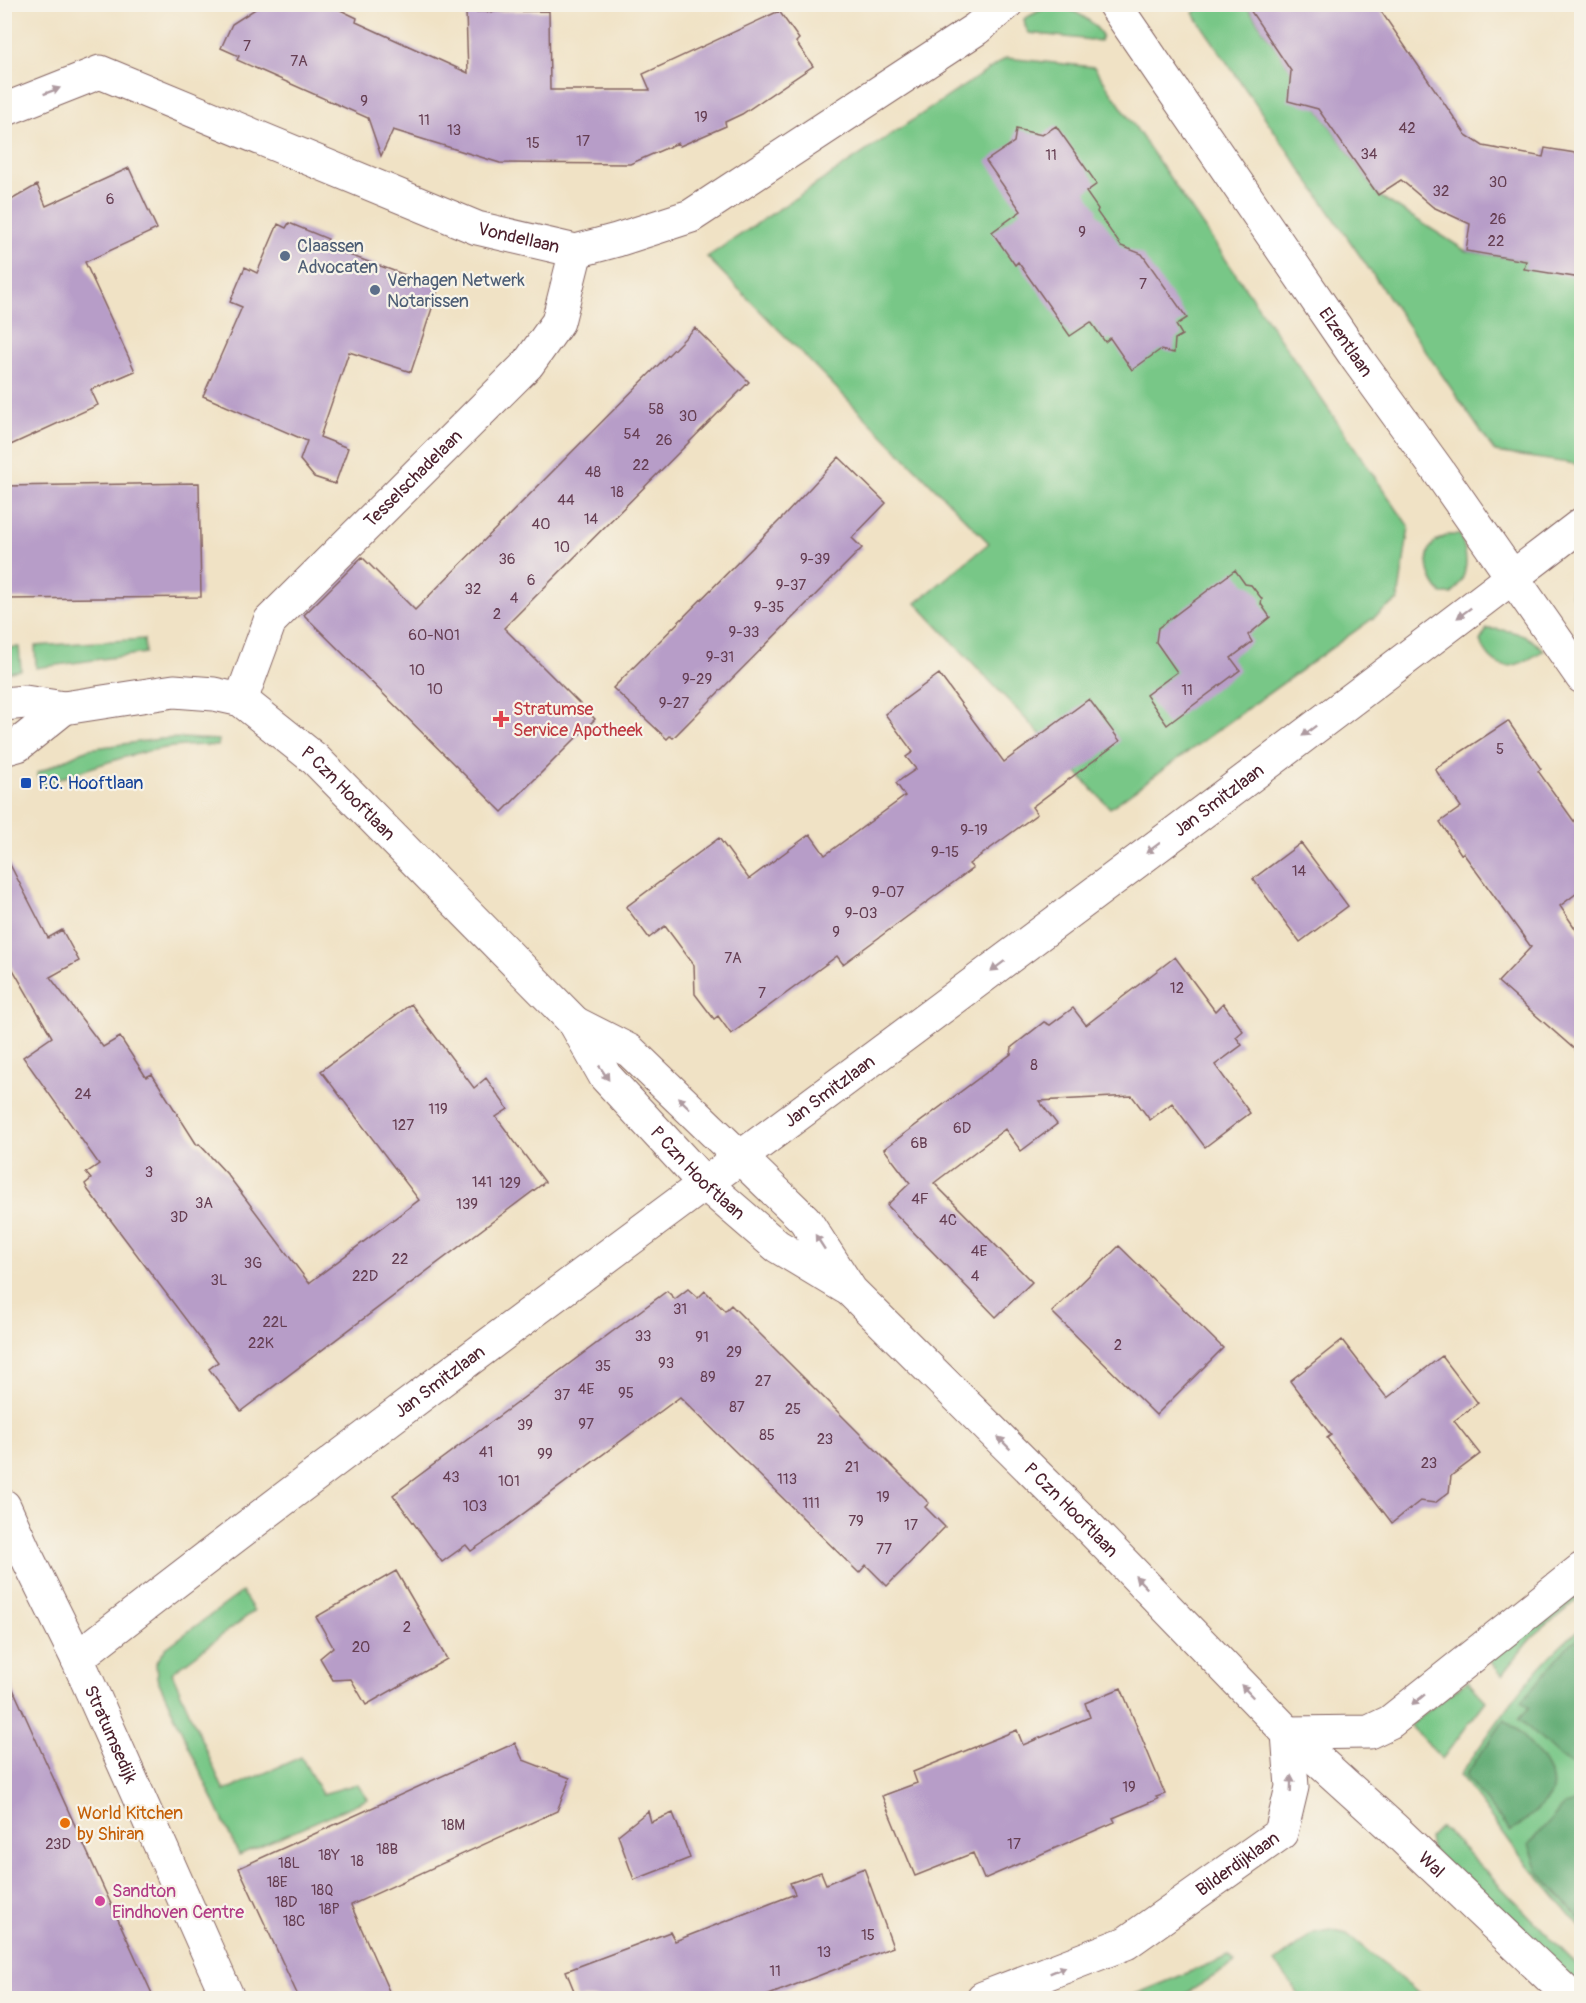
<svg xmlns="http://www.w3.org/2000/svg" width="1586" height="2003" font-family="Pangolin,sans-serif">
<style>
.green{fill:#78c787;stroke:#617359;stroke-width:1.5}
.forest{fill:#62ac74;stroke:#566650;stroke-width:1.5}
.building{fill:#b79dc8}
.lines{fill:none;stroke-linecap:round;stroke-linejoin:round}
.minor-casing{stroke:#846361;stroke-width:35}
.tertiary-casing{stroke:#846361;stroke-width:35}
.minor{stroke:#fff;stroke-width:33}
.tertiary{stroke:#fff;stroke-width:33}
.oneway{fill:#ae9aa0}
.service-dot{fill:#5c6f8a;stroke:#f7f3e8;stroke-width:2}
.health-dot{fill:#e0444e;stroke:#f7f3e8;stroke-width:2}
.transit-dot{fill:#1a4fb4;stroke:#f7f3e8;stroke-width:2}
.food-dot{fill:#e8710a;stroke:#f7f3e8;stroke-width:2}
.hotel-dot{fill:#d1479c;stroke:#f7f3e8;stroke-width:2}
.labels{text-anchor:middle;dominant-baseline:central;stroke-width:4.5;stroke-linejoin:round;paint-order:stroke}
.number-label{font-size:15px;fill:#653e52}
.street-label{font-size:18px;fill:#4a1f2b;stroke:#f7f3e8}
.service-label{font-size:18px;fill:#4e5e75;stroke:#f7f3e8;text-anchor:start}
.health-label{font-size:18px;fill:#be3a42;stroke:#f7f3e8;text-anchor:start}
.transit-label{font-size:18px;fill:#164399;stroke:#f7f3e8;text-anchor:start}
.food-label{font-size:18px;fill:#c56008;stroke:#f7f3e8;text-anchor:start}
.hotel-label{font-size:18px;fill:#b23c85;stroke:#f7f3e8;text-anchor:start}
</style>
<rect width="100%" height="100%" fill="#f7f3e8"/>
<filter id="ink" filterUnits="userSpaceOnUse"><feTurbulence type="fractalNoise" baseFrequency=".0167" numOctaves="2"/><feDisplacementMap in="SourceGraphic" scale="12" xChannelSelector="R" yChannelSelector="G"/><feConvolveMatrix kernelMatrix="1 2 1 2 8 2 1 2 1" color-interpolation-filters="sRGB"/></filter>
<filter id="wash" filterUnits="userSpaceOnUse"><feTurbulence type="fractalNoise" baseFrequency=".008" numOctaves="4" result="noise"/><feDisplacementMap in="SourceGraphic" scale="24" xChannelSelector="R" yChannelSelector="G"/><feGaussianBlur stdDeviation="1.35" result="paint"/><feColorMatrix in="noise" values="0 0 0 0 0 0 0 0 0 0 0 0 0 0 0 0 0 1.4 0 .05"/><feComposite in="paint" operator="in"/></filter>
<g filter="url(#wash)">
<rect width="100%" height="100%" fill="#f0e2c5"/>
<path class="green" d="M 1057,5 C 1076,11 1091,19 1102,35 L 1100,41 L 1029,33 L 1025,26 L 1024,19 L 1039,11 Z
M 1204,5 L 1246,5 L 1378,195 L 1466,251 L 1581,270 L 1581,465 L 1495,452 L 1193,13 Z
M 1006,58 L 1094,67 L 1409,527 L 1398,600 L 1110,808 L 916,603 L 989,543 L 707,257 Z
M 1448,535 L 1460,535 C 1469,557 1469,576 1452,594 L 1442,594 C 1430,582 1421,557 1434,543 C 1438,540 1444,537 1448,535 Z
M 1581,558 L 1581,618 C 1569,590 1567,586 1581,558 Z
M 1487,629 C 1510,629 1527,634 1544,650 C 1517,668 1496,678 1480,641 Z
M 144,639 L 145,653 L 36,668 L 35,646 Z
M 19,647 L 21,670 L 5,673 L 5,648 Z
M 182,738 L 219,740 L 218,746 C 153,741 101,765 41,785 L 37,773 L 88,749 L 159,739 Z
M 1581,1588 L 1581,1597 L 1531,1638 L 1502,1675 L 1490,1661 Z
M 242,1592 L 254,1611 L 172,1673 L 224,1791 L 301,1757 L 322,1794 L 357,1784 L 368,1799 L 239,1855 L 157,1678 L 156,1663 L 166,1648 Z
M 1581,1628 L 1581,1928 L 1513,1847 L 1460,1775 C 1497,1723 1531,1668 1581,1628 Z
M 1467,1681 L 1486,1701 L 1442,1759 L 1410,1725 Z
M 1439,1828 L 1446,1831 L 1581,1969 L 1581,1997 L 1431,1850 L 1429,1838 Z
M 1330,1930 L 1347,1934 L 1424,1998 L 1302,1998 L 1275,1962 L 1314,1933 Z
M 1229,1956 L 1235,1963 L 1179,1998 L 1126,1998 Z"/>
<path class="forest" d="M 1581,1635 L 1581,1768 L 1561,1758 L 1519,1719 L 1529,1707 L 1522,1701 L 1566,1648 Z
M 1505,1719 C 1520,1735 1564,1771 1550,1796 C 1544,1806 1521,1824 1511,1832 L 1465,1776 Z
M 1581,1798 L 1582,1798 L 1581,1920 L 1539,1873 L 1529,1844 L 1561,1808 Z"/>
<g id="blocks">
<path class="building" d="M 263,4 L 328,4 L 357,18 L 356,22 L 468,73 L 466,12 L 549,11 L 550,90 L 650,90 L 643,74 L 779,11 L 799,39 L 796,42 L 813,66 L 742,114 L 725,122 L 726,126 L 680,146 L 678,143 L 630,164 L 500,163 L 393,130 L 381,156 L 368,118 L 237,60 L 239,56 L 221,48 L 232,24 Z
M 1246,4 L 1376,4 L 1466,135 L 1483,146 L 1543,157 L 1545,148 L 1581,154 L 1581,278 L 1524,269 L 1526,261 L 1466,251 L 1470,224 L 1433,207 L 1401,180 L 1378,195 L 1318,109 L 1288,101 L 1291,71 Z
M 1056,126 L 1097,184 L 1086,192 L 1098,209 L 1097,212 L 1121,246 L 1142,254 L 1187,318 L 1176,325 L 1182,335 L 1175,339 L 1174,353 L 1160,350 L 1132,370 L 1110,338 L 1105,342 L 1091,322 L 1070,336 L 1018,262 L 1015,265 L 992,232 L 1021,211 L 986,161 L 1014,142 L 1016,129 L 1042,135 Z
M 129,168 L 157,229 L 85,262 L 135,371 L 91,390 L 98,405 L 4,448 L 4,204 L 37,185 L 46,206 Z
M 289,223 L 328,239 L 324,246 L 439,287 L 411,372 L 349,352 L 320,437 L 348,448 L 335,484 L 314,477 L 300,460 L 307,441 L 203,396 L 242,307 L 230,302 L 245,267 L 257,273 L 278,224 L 286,228 Z
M 695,328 L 749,382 L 504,628 L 595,719 L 502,812 L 304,615 L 362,557 L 415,610 Z
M 839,457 L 886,503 L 852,538 L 862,548 L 673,738 L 670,736 L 667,739 L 613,688 L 784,516 Z
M 199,483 L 201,597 L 4,599 L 4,486 Z
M 1235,570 L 1245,584 L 1251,585 L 1262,599 L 1261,604 L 1270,617 L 1248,635 L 1252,642 L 1231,658 L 1240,670 L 1167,725 L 1146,695 L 1177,672 L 1156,642 L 1158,628 Z
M 939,674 L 1004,762 L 1089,699 L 1120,741 L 1032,807 L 1037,814 L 969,864 L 973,868 L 843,964 L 837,956 L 731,1034 L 718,1016 L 714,1019 L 695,994 L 694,965 L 665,926 L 649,938 L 626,907 L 719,838 L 749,879 L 810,834 L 825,855 L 905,796 L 896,783 L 916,769 L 906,757 L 913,752 L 885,714 Z
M 1508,721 L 1541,769 L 1538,771 L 1581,831 L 1581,890 L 1560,906 L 1581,937 L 1581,1055 L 1498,982 L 1531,947 L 1463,853 L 1461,854 L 1440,822 L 1461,807 L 1435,769 Z
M 1301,843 L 1348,906 L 1300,942 L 1253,879 Z
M 4,853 L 48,938 L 62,930 L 79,961 L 50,977 L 103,1047 L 120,1037 L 146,1077 L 152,1074 L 197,1145 L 199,1144 L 227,1174 L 309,1283 L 419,1200 L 321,1071 L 411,1004 L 474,1088 L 486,1078 L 508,1109 L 496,1117 L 545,1182 L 241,1411 L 209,1369 L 218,1362 L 88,1190 L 85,1184 L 91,1179 L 86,1173 L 99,1164 L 23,1057 L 52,1037 L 4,954 Z
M 1175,957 L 1215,1011 L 1223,1003 L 1243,1031 L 1236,1037 L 1242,1045 L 1215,1065 L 1250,1113 L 1205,1147 L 1172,1103 L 1150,1120 L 1132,1096 L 1039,1101 L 1057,1124 L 1021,1151 L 1005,1129 L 934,1183 L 1032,1282 L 996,1317 L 887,1205 L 910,1183 L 884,1149 L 1011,1054 L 1012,1047 L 1044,1022 L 1050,1025 L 1073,1008 L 1086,1025 Z
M 1119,1246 L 1223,1348 L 1156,1415 L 1052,1312 Z
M 688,1289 L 698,1298 L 705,1291 L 725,1311 L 731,1305 L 929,1503 L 925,1507 L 945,1527 L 887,1586 L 866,1565 L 859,1573 L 680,1397 L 492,1537 L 471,1551 L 466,1545 L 442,1562 L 393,1495 L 667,1291 L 675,1299 Z
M 1342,1340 L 1387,1398 L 1442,1356 L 1478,1403 L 1454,1421 L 1480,1454 L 1451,1476 L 1449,1492 L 1435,1503 L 1420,1501 L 1392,1523 L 1327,1438 L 1331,1435 L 1290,1381 Z
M 396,1571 L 447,1659 L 366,1705 L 351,1679 L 333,1680 L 320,1658 L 333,1647 L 316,1617 Z
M 4,1669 L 46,1762 L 154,1998 L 4,1998 Z
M 1121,1688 L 1165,1794 L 1156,1797 L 1158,1799 L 1113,1818 L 1115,1822 L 984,1879 L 973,1853 L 915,1876 L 882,1796 L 917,1783 L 913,1772 L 1017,1730 L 1023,1745 L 1090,1717 L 1085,1703 Z
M 515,1743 L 523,1760 L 570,1778 L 557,1811 L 351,1905 L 392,1998 L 299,1998 L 239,1868 Z
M 648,1811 L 651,1822 L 673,1813 L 690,1858 L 634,1880 L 618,1835 Z
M 864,1868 L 893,1947 L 761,1998 L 577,1998 L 566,1971 L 670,1932 L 675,1941 L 795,1894 L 790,1883 L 821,1872 L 826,1884 Z"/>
</g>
</g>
<g filter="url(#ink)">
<use href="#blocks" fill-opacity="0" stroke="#846361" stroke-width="1.5"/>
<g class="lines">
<defs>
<g id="minor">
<path id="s1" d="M 1114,4 L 1358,360 L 1437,469 L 1582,677"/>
<path id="s2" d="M 4,110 L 100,72 L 477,228 L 576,251 L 617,240 L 691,216 L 976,29 L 1006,4"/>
<path id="s3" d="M 241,700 L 270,621 L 528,364 L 558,322 L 576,251"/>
<path id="s4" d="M 4,1506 L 27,1557 L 77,1658 L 228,1998"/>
<path id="s5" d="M 77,1658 C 376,1425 682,1202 985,975 C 1185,826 1384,676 1582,524"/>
<path id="s6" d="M 983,1998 L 1126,1943 L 1281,1833 L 1292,1787 L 1288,1733 L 1369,1732 L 1390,1722 L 1582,1569"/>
</g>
<g id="tertiary">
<path id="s7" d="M 4,704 L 25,702 L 64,708 L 174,691 L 214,694 L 241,700 L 315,759 L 575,1023 L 605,1076 L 704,1183 L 777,1246 L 845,1287"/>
<path d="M 4,749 L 18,745 L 64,708"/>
<path id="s8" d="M 575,1023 L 630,1051 L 805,1220 L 851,1291 L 1080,1518 L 1288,1733 L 1393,1828 L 1572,1998"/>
</g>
</defs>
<use href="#minor" class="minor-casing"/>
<use href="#tertiary" class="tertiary-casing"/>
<use href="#minor" class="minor"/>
<use href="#tertiary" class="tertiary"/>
</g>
<defs><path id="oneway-solid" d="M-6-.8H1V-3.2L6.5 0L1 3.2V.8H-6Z" transform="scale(1.5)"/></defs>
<g class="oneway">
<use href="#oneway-solid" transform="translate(52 91) rotate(-21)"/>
<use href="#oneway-solid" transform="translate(1464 613) rotate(143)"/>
<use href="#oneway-solid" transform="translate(1309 731) rotate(143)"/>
<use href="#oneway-solid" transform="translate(1153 848) rotate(143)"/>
<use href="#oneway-solid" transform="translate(998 966) rotate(143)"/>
<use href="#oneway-solid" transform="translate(604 1073) rotate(56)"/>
<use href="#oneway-solid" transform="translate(684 1103) rotate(-136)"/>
<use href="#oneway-solid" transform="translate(820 1242) rotate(-123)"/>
<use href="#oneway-solid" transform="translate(1004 1443) rotate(-135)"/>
<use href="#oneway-solid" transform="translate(1141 1582) rotate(-134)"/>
<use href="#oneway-solid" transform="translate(1247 1691) rotate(-134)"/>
<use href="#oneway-solid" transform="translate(1418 1700) rotate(141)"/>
<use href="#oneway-solid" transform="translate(1291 1784) rotate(-88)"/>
<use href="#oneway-solid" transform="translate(1058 1970) rotate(-22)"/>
</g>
</g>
<g class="service-dot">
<circle cx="285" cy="256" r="6"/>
<circle cx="375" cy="290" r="6"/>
</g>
<path class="health-dot" d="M498 710h6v6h6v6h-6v6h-6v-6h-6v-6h6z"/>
<rect class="transit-dot" x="20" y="777" width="12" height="12" rx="3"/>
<circle class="food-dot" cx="65" cy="1823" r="6"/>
<circle class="hotel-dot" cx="100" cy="1901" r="6"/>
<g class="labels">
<g class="number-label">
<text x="247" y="46">7</text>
<text x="299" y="61">7A</text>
<text x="364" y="101">9</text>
<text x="701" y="117">19</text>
<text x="424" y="120">11</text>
<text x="1407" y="128">42</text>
<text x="454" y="130">13</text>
<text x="583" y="141">17</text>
<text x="533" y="143">15</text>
<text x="1369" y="154">34</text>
<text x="1051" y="155">11</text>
<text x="1498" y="182">30</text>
<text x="1441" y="191">32</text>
<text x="110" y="199">6</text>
<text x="1498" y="219">26</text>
<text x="1082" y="232">9</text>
<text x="1496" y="241">22</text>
<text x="1143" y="284">7</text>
<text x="656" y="409">58</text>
<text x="688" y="416">30</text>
<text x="632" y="434">54</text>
<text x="664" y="440">26</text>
<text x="641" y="465">22</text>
<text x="593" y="472">48</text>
<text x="617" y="492">18</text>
<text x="566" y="500">44</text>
<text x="591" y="519">14</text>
<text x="541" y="524">40</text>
<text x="562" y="547">10</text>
<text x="507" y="559">36</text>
<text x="815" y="559">9-39</text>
<text x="531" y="580">6</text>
<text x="791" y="585">9-37</text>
<text x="473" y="589">32</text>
<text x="514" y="598">4</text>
<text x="769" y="607">9-35</text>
<text x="497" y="614">2</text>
<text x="744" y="632">9-33</text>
<text x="434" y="635">60-N01</text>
<text x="720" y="657">9-31</text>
<text x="417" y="670">10</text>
<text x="697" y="679">9-29</text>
<text x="435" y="689">10</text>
<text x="1187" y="690">11</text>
<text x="674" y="703">9-27</text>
<text x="1500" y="749">5</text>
<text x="974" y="830">9-19</text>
<text x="945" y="852">9-15</text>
<text x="1299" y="871">14</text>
<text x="888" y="892">9-07</text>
<text x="861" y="913">9-03</text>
<text x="836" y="932">9</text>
<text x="733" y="958">7A</text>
<text x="1177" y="988">12</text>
<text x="762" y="993">7</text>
<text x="1034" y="1065">8</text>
<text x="83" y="1094">24</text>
<text x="438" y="1109">119</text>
<text x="403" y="1125">127</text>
<text x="962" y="1128">6D</text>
<text x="919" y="1143">6B</text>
<text x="149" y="1172">3</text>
<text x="482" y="1182">141</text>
<text x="510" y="1183">129</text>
<text x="920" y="1199">4F</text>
<text x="204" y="1203">3A</text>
<text x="467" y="1204">139</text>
<text x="179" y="1217">3D</text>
<text x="948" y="1220">4C</text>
<text x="979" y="1251">4E</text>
<text x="400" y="1259">22</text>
<text x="253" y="1263">3G</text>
<text x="365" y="1276">22D</text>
<text x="975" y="1276">4</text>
<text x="219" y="1280">3L</text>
<text x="680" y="1309">31</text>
<text x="275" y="1322">22L</text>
<text x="643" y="1336">33</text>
<text x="702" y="1337">91</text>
<text x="261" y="1343">22K</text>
<text x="1118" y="1345">2</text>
<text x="734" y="1352">29</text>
<text x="666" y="1363">93</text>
<text x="603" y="1366">35</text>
<text x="708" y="1377">89</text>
<text x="763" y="1381">27</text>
<text x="586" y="1389">4E</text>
<text x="626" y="1393">95</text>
<text x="562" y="1395">37</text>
<text x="737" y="1407">87</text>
<text x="793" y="1409">25</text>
<text x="586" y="1424">97</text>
<text x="525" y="1425">39</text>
<text x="767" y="1435">85</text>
<text x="825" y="1439">23</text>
<text x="486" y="1452">41</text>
<text x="545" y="1454">99</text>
<text x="1429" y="1463">23</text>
<text x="852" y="1467">21</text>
<text x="451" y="1477">43</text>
<text x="787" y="1479">113</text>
<text x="509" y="1481">101</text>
<text x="883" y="1497">19</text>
<text x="811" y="1503">111</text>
<text x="475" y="1506">103</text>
<text x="856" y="1521">79</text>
<text x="911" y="1525">17</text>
<text x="884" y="1549">77</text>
<text x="407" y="1627">2</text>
<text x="361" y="1647">20</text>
<text x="1129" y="1787">19</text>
<text x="453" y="1825">18M</text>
<text x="58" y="1844">23D</text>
<text x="1014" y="1844">17</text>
<text x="387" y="1849">18B</text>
<text x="329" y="1855">18Y</text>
<text x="357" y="1861">18</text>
<text x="289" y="1863">18L</text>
<text x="277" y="1882">18E</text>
<text x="322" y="1890">18Q</text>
<text x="286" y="1902">18D</text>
<text x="329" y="1909">18P</text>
<text x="294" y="1921">18C</text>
<text x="868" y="1935">15</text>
<text x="824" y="1952">13</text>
<text x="775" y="1971">11</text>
</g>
<g class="street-label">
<text stroke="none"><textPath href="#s2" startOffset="554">Vondellaan</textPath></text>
<text stroke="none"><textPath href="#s1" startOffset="410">Elzentlaan</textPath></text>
<text stroke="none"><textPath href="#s3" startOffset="286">Tesselschadelaan</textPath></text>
<text stroke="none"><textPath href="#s7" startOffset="382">P Czn Hooftlaan</textPath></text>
<text stroke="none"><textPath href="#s5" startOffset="1428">Jan Smitzlaan</textPath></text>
<text stroke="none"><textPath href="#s5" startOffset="942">Jan Smitzlaan</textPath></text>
<text stroke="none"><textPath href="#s7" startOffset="900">P Czn Hooftlaan</textPath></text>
<text stroke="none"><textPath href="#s5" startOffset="456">Jan Smitzlaan</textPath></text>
<text stroke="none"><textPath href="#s8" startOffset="700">P Czn Hooftlaan</textPath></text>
<text stroke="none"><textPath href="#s4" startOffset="252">Stratumsedijk</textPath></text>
<text stroke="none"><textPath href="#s6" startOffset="290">Bilderdijklaan</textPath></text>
<text stroke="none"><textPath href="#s8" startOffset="1206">Wal</textPath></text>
</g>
<g class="service-label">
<text x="297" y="246">Claassen<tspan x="297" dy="21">Advocaten</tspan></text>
<text x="387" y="280">Verhagen Netwerk<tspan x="387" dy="21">Notarissen</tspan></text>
</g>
<g class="health-label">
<text x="513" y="709">Stratumse<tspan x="513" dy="21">Service Apotheek</tspan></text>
</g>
<g class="transit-label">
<text x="38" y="783">P.C. Hooftlaan</text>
</g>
<g class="food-label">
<text x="77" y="1813">World Kitchen<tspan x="77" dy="21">by Shiran</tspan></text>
</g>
<g class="hotel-label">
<text x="112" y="1891">Sandton<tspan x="112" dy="21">Eindhoven Centre</tspan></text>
</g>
</g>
<rect width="1586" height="2003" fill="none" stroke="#f7f3e8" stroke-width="24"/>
</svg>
